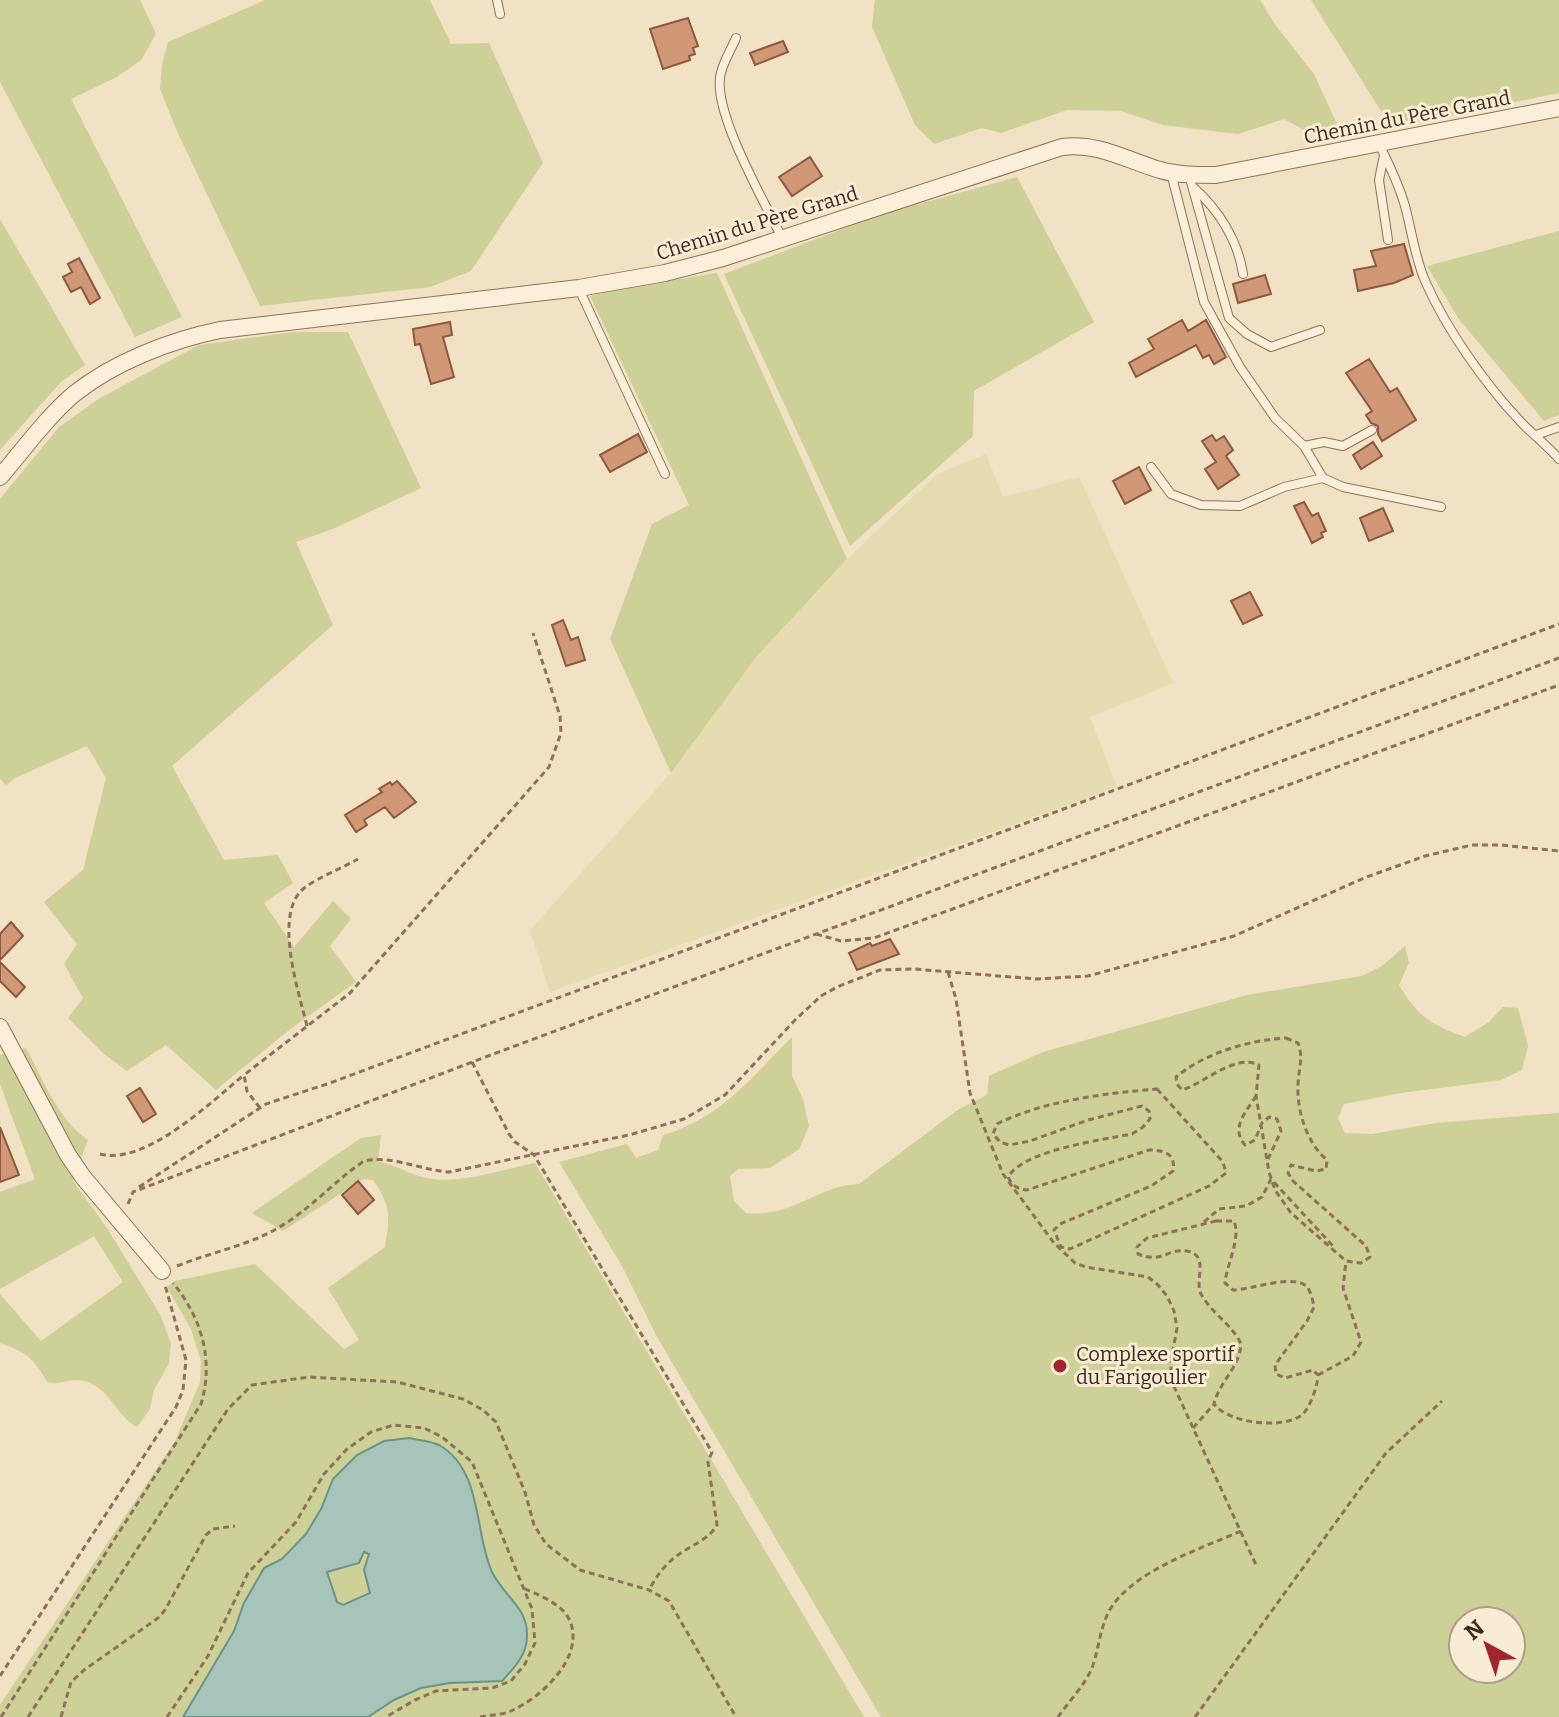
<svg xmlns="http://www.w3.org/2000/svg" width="1559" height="1717" font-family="Bitter,serif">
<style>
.farmland{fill:#e7dbb1}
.green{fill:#cdd097;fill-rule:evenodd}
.water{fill:#a7c4ba;stroke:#6c9387;stroke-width:2;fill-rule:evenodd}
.building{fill:#d19878;stroke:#8e583d;stroke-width:2}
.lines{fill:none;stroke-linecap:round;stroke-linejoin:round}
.service-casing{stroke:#8d7259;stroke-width:10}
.minor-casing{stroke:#8d7259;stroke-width:18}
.path{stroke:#8d7259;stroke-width:3;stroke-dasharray:6 4;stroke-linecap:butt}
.service{stroke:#fbefd9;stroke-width:8}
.minor{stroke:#fbefd9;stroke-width:16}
.poi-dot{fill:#a0252e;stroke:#f8ecd5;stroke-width:3}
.labels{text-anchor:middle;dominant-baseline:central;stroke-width:6;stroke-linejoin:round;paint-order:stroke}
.street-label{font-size:20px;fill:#3d2b1e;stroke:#f8ecd5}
.poi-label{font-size:20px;fill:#3d2b1e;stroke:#f8ecd5;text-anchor:start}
</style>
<rect width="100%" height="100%" fill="#f1e1c5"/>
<path class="farmland" d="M 986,454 L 1003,497 L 1079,477 L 1173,683 L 1090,717 L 1117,787 L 550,992 L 530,930 L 671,773 L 756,657 L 847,559 L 937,474 Z"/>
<path class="green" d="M 0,0 L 140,0 L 156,34 L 141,60 L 117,77 L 71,99 L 182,317 L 135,337 L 0,82 Z
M 265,0 L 430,0 L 451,44 L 489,43 L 543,163 L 471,271 L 430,287 L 260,306 L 176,129 L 160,89 L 162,64 L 168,42 Z
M 875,0 L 1260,0 L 1277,27 L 1314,74 L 1337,124 L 1308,132 L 1284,119 L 1238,134 L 1163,125 L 1121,111 L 1067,110 L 1001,133 L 982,128 L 934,144 L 915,125 L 872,27 Z
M 1311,0 L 1559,0 L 1559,93 L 1391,127 Z
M 1017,177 L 1094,322 L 974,391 L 973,436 L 850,546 L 724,274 L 879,215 Z
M 0,219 L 85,365 L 61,382 L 0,450 Z
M 1559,231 L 1559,415 L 1544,421 L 1458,318 L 1427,266 Z
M 717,273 L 847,559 L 756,657 L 671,773 L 610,639 L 652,524 L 689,505 L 590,296 L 609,291 Z
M 293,332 L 348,332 L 421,488 L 335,528 L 296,542 L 333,625 L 172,766 L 224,860 L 278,855 L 293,883 L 264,903 L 294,947 L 333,901 L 351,919 L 330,946 L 356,982 L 289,1030 L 216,1090 L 166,1045 L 127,1071 L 104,1054 L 68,1018 L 83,998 L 64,964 L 77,944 L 44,902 L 83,870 L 106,778 L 87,746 L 15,778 L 6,785 L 0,779 L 0,499 L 59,427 L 100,398 L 199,345 Z
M 1405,946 L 1409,963 L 1399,985 C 1419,1018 1430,1024 1465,1037 L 1489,1022 L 1503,1007 L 1518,1008 L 1528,1046 L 1522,1070 L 1501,1080 L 1401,1093 L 1344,1104 L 1338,1118 L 1345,1133 L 1372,1134 L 1436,1123 L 1559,1113 L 1559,1717 L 881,1717 L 657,1337 L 622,1266 L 559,1162 L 627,1144 L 636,1158 L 658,1150 L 663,1135 C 720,1119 751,1078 792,1037 L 792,1076 L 803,1099 L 809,1126 L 799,1149 L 770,1168 L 738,1169 L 730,1176 L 734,1201 L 746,1213 C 793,1218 818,1185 859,1184 L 959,1109 L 987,1095 L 989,1076 L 1043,1052 L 1247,995 L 1362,976 L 1382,966 ZM 1511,1621 L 1511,1669 L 1463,1669 L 1463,1621 Z
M 26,1048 C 43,1079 58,1120 88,1140 L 73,1181 L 107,1228 L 161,1316 L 171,1344 L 169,1363 L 154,1390 L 150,1409 L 137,1427 C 118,1417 110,1391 90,1383 C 71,1375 64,1386 47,1382 C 34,1357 25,1352 0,1343 L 0,1294 L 41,1341 L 123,1282 L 94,1236 L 0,1289 L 0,1192 L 35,1179 L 0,1084 L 0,1055 Z
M 381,1135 L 378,1162 C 396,1164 410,1175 427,1178 C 458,1185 504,1169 535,1163 L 864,1717 L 0,1717 L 0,1705 L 175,1441 L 200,1382 L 201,1361 L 191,1329 L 167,1287 L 175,1281 L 255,1264 L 344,1349 L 359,1340 L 328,1288 L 385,1247 C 390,1217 391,1205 373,1180 L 363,1179 L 283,1231 L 252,1213 L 361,1138 Z"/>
<path class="water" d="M 409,1438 C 418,1440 431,1441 439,1445 C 483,1470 474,1533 492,1572 C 503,1595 527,1607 527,1634 C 528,1654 514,1668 502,1681 L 450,1683 L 421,1688 L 394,1700 L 368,1717 L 183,1717 L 234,1631 L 244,1603 L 264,1568 L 282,1559 L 306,1534 L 321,1509 L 333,1479 L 357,1455 L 384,1441 ZM 364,1552 L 369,1554 L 364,1570 L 370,1593 L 343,1605 L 337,1602 L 327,1572 L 359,1563 Z"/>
<path class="building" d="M 688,18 L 698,46 L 693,48 L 695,54 L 689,56 L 690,60 L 663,69 L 650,29 Z
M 783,41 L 788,52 L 755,65 L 750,53 Z
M 810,157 L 822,176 L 792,196 L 779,177 Z
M 1404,244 L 1413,275 L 1394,283 L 1358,291 L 1354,270 L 1376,266 L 1371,251 Z
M 79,258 L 100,298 L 90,304 L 81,287 L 71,292 L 63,277 L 72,272 L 68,264 Z
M 1265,275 L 1271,294 L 1238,303 L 1233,284 Z
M 1182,320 L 1188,331 L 1206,320 L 1226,357 L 1214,364 L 1209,355 L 1203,358 L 1196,345 L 1136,377 L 1129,363 L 1154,349 L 1148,339 Z
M 450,322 L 452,335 L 443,337 L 454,377 L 431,384 L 420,344 L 415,345 L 413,329 Z
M 1369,359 L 1390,392 L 1397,388 L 1416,420 L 1382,441 L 1378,434 L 1378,426 L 1371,423 L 1366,415 L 1372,411 L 1346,373 Z
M 638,434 L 647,452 L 610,472 L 600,455 Z
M 1212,435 L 1216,441 L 1224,436 L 1233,450 L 1226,456 L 1239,475 L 1218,489 L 1205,469 L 1216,462 L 1202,441 Z
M 1373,442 L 1382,456 L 1361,469 L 1353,455 Z
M 1139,467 L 1151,490 L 1125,504 L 1113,481 Z
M 1304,502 L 1312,516 L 1318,513 L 1326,531 L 1321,533 L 1323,537 L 1312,543 L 1294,506 Z
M 1383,508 L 1393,531 L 1369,541 L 1360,518 Z
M 1250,592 L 1262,615 L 1243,624 L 1231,601 Z
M 563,620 L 571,640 L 578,637 L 585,660 L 566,666 L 552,625 Z
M 397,781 L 416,802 L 394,818 L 385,807 L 364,820 L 367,825 L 356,832 L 345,815 L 382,792 L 379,789 L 390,782 L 392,785 Z
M 11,922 L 23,936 L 0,960 L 0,934 Z
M 890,939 L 899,954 L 857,970 L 849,953 L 870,943 L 872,946 Z
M 0,962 L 25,987 L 16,997 L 0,981 Z
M 140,1088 L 156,1114 L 143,1122 L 127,1096 Z
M 0,1127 L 19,1175 L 0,1182 Z
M 358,1181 L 374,1200 L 358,1214 L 342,1195 Z"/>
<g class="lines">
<defs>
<path id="service" d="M 497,0 L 500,14
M 736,38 C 731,50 721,65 720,78 C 715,116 764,201 782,238
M 1379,144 C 1389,164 1399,185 1405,206 C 1412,232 1415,259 1426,283 C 1447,330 1485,384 1520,421 C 1532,434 1547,445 1559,459
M 1384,155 L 1379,180 L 1388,240
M 1171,173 L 1204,302 L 1240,367 L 1275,418 L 1304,446 L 1323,478 L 1343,487 L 1441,507
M 1189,175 L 1229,318 L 1247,334 L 1271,347 L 1320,330
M 1193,187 C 1218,209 1238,240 1243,274
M 579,289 L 665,474
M 1536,435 L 1559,427
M 1304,446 L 1324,442 L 1343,446 L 1372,430
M 1151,467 L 1171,494 L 1201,505 L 1240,506 L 1284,487 L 1323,478"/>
<path id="minor" d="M 0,477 C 24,449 46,418 74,394 C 114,362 171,340 220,330 L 579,288 L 665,273 L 723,258 L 1062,147 C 1096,142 1127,160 1160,170 C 1178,175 1197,175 1216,175 L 1559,108
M 0,1027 L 68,1155 L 83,1177 L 162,1271"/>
</defs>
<use href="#service" class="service-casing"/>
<use href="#minor" class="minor-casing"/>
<path class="path" d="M 816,934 L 841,941 L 874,938 L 1559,685
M 948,972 L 956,999 L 970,1093 L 1003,1174 L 1054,1243 L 1075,1263 L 1086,1267 L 1148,1277 L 1158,1285 L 1167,1296 L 1174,1311 L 1177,1328 L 1171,1361 L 1171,1380 L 1257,1567
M 307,1026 C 299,993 273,915 303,889 C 318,877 341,869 358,859
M 1286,1038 L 1298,1043 C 1304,1058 1298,1070 1298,1086 C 1297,1112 1307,1143 1327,1160 L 1326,1169 L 1316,1171 L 1291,1165 L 1288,1173 L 1293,1181 L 1366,1246 L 1370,1257 L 1361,1263 L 1346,1261 L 1291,1213 L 1275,1190 L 1269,1172 L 1256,1096 L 1259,1065 C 1235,1053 1205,1083 1182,1090 L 1177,1084 L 1176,1077 C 1205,1053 1249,1040 1286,1038 Z
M 472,1062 L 509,1134 L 515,1142 L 534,1155 L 712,1452 L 708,1462 L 717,1525 C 708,1541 688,1546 674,1558 C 663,1567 656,1577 649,1590
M 1157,1089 L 1223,1162 L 1226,1173 L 1209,1186 L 1070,1249 L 1061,1247 L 1054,1230 L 1060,1224 L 1151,1186 L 1173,1171 C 1176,1154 1165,1150 1149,1150 L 1027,1190 C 1018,1189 1012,1186 1008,1177 C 1024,1150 1101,1140 1132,1134 L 1143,1127 L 1150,1119 L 1149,1111 L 1142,1106 L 1088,1120 L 1030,1141 L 1009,1145 L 1000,1142 L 993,1134 L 997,1124 C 1042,1101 1107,1093 1157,1089 Z
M 1256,1096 C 1246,1112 1230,1128 1245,1145 L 1255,1140 L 1262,1123 L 1269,1117 L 1277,1119 L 1281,1131 L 1268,1159
M 260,1108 L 247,1091 L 244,1075 L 350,993 L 549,767 L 561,733 L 560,716 L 533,633
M 100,1154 C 145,1166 211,1102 244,1075
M 139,1187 L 266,1104 L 330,1083 L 1559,624
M 128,1204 L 133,1192 L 488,1056 L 1559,658
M 1216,1221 L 1234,1221 C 1241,1239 1227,1263 1225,1283 L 1233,1290 C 1252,1290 1296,1272 1308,1288 C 1311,1293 1313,1301 1314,1307 L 1307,1321 L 1275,1365 L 1276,1374 L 1285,1378 L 1313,1370 L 1318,1375 C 1318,1385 1310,1408 1302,1415 C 1282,1430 1228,1423 1214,1404 C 1219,1382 1240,1367 1241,1344 C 1232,1324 1211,1313 1201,1294 C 1194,1280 1210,1255 1187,1251 C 1167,1248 1163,1264 1138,1254 L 1137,1247 L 1147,1238 Z
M 1204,1222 L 1219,1209 L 1246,1206 L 1262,1197 L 1271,1179 L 1333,1246
M 177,1266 C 214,1251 253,1245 286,1223 C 314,1205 336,1180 364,1161 C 391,1155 421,1170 449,1172 L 629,1135 L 684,1119 L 725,1095 L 796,1019 L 821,996 L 837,987 L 880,970 L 914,969 L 1036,979 L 1088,976 L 1234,936 L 1364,878 L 1425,856 L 1472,845 L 1501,845 L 1559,851
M 1318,1375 L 1353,1356 L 1361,1342 L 1343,1288 L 1346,1261
M 1193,1428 L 1214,1404
M 0,1676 L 176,1407 L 183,1390 L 186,1360 L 165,1285
M 1,1717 L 201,1404 C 214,1361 202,1318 173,1283
M 28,1717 L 228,1409 L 252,1385 L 309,1377 L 397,1382 L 463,1399 L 483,1410 L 496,1422 L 525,1492 L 534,1525 L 546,1544 L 580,1570 L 649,1590 L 669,1601 L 736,1717
M 61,1717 L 71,1682 L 84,1670 L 158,1618 L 165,1610 L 206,1535 L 213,1529 L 235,1526
M 167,1717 L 208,1656 L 248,1573 L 296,1522 L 324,1474 L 347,1449 L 371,1432 L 394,1425 L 424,1428 L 442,1437 L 472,1462 L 532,1609 L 535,1643 L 525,1664 L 511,1681 L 492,1688 L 436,1691 L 415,1700 L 386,1717
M 480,1717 C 489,1715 502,1715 511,1711 C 541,1698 587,1656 569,1619 C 562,1604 537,1594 523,1588
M 1058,1717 C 1069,1701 1087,1683 1093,1665 C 1099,1647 1100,1629 1109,1611 C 1132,1571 1200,1549 1241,1531
M 1195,1717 L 1386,1453 L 1442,1401"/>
<use href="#service" class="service"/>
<use href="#minor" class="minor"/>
</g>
<circle class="poi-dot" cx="1060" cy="1366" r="8"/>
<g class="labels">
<g class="street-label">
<text transform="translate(1407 117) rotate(-11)">Chemin du Père Grand</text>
<text transform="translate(757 223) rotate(-17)">Chemin du Père Grand</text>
</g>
<g class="poi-label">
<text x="1076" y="1354">Complexe sportif<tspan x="1076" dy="23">du Farigoulier</tspan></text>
</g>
</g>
<g transform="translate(1487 1645) rotate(320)"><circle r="38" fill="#f8ecd5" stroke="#ad9f8c" stroke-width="2"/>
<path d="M0-6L14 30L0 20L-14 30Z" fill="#a0252e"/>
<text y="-12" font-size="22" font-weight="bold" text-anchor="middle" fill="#3d2b1e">N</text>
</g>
</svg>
